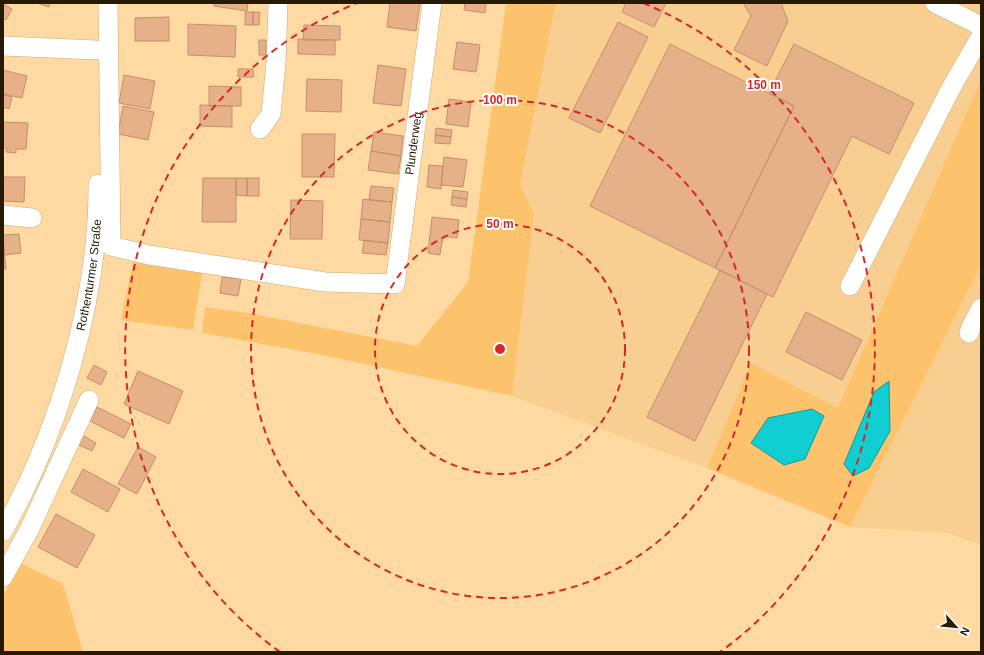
<svg xmlns="http://www.w3.org/2000/svg" width="984" height="655" font-family="Arial,sans-serif">
<style>
.built{fill:#f9cf91}
.green{fill:#fcc36c;fill-rule:evenodd}
.water{fill:#10ced2;stroke:#179894}
.building{fill:#e6b089;stroke:#c4906a}
.lines{fill:none;stroke-linecap:round;stroke-linejoin:round}
.minor-casing{stroke:#cfab75;stroke-width:20}
.minor{stroke:#fff;stroke-width:19}
.ring{fill:none;stroke:#d62828;stroke-width:2;stroke-dasharray:7 5}
.labels{text-anchor:middle;dominant-baseline:central;stroke-width:4;stroke-linejoin:round;paint-order:stroke}
.street-label{font-size:12px;fill:#271a04;stroke:#fff}
.centre{fill:#d62828;stroke:#fff;stroke-width:2}
.ring-label{font-size:12px;text-anchor:middle;font-weight:bold;fill:#d62828;stroke:#fff;stroke-width:4;stroke-linejoin:round;paint-order:stroke}
</style>
<rect width="100%" height="100%" fill="#ffd9a2"/>
<path class="built" d="M 556,3 L 981,3 L 981,79 L 838,408 L 751,363 L 707,468 L 512,396 L 534,214 L 520,185 Z
M 981,265 L 981,545 L 948,533 L 850,527 Z"/>
<path class="green" d="M 506,3 L 556,3 L 520,185 L 534,214 L 512,396 L 318,354 L 202,333 L 205,307 L 248,313 L 417,346 L 468,282 Z
M 981,79 L 981,265 L 850,527 L 707,468 L 751,363 L 838,408 ZM 874,392 L 853,476 L 844,464 Z
M 133,262 L 202,273 L 193,330 L 121,320 Z
M 22,564 L 63,584 L 83,652 L 3,652 L 3,596 Z"/>
<path class="water" d="M 889,381 L 890,431 L 869,468 L 853,476 L 844,464 L 874,392 Z
M 812,409 L 824,416 L 805,459 L 784,465 L 751,443 L 768,418 Z"/>
<path class="building" d="M 37,3 L 50,3 L 49,7 Z
M 214,3 L 248,3 L 247,11 L 214,6 Z
M 390,3 L 420,3 L 416,31 L 387,27 Z
M 465,3 L 486,3 L 485,13 L 464,10 Z
M 626,3 L 666,3 L 654,27 L 622,12 Z
M 743,3 L 781,3 L 788,21 L 767,66 L 734,50 L 751,16 Z
M 3,4 L 12,9 L 6,20 L 3,18 Z
M 245,12 L 253,12 L 253,25 L 245,25 Z
M 253,12 L 260,12 L 259,25 L 253,25 Z
M 169,17 L 169,41 L 135,41 L 135,18 Z
M 618,22 L 648,37 L 600,133 L 569,118 Z
M 188,24 L 236,26 L 235,57 L 188,55 Z
M 304,25 L 340,26 L 340,40 L 303,40 Z
M 298,39 L 335,40 L 335,55 L 298,54 Z
M 259,40 L 266,40 L 266,55 L 259,55 Z
M 457,42 L 480,45 L 476,72 L 453,69 Z
M 670,44 L 794,106 L 715,268 L 590,206 Z
M 794,44 L 914,103 L 889,154 L 852,136 L 773,297 L 715,268 L 794,106 L 769,93 Z
M 378,65 L 406,69 L 401,106 L 373,103 Z
M 238,69 L 253,69 L 254,77 L 238,77 Z
M 3,70 L 27,76 L 22,98 L 3,94 Z
M 124,75 L 155,81 L 150,109 L 119,103 Z
M 307,79 L 342,80 L 341,112 L 306,111 Z
M 209,86 L 241,87 L 241,106 L 209,106 Z
M 3,95 L 12,97 L 9,109 L 3,107 Z
M 449,99 L 471,102 L 468,127 L 446,124 Z
M 200,105 L 232,106 L 232,127 L 200,126 Z
M 123,106 L 154,112 L 148,140 L 118,134 Z
M 3,122 L 28,123 L 26,149 L 16,149 L 16,153 L 6,152 L 7,148 L 3,148 Z
M 436,128 L 452,130 L 451,137 L 435,135 Z
M 374,132 L 403,136 L 401,156 L 371,151 Z
M 302,134 L 335,134 L 334,177 L 302,177 Z
M 435,135 L 451,137 L 450,144 L 435,143 Z
M 371,151 L 401,156 L 398,174 L 368,170 Z
M 444,157 L 467,160 L 463,187 L 441,185 Z
M 429,165 L 443,166 L 441,189 L 427,187 Z
M 3,177 L 25,177 L 24,202 L 3,201 Z
M 203,178 L 236,178 L 236,222 L 202,222 Z
M 236,178 L 247,178 L 247,196 L 236,195 Z
M 247,178 L 259,178 L 259,196 L 247,196 Z
M 371,186 L 394,188 L 392,202 L 369,200 Z
M 453,190 L 468,192 L 467,199 L 452,197 Z
M 452,197 L 467,199 L 466,207 L 451,205 Z
M 363,199 L 392,202 L 390,222 L 361,219 Z
M 291,200 L 323,201 L 322,239 L 290,239 Z
M 432,217 L 459,220 L 457,238 L 443,236 L 440,255 L 428,253 Z
M 361,219 L 390,222 L 388,243 L 359,240 Z
M 19,234 L 21,253 L 4,255 L 3,235 Z
M 3,237 L 6,269 L 3,269 Z
M 364,240 L 388,243 L 386,255 L 362,253 Z
M 720,270 L 767,294 L 695,441 L 647,417 Z
M 222,277 L 241,279 L 238,296 L 220,293 Z
M 806,312 L 862,340 L 842,380 L 786,352 Z
M 94,365 L 107,372 L 101,385 L 87,378 Z
M 138,371 L 183,391 L 169,424 L 124,404 Z
M 97,407 L 131,424 L 124,438 L 90,421 Z
M 80,434 L 96,443 L 92,451 L 75,443 Z
M 138,447 L 156,457 L 137,494 L 118,484 Z
M 83,469 L 120,489 L 108,512 L 71,492 Z
M 56,514 L 95,535 L 77,568 L 38,547 Z"/>
<g class="lines">
<defs>
<g id="minor">
<path id="s1" d="M 108,3 L 111,246 L 149,255 L 325,282 L 395,284 L 432,3"/>
<path d="M 935,3 L 981,26"/>
<path d="M 3,46 L 96,50"/>
<path d="M 260,129 L 271,114 L 276,63 L 278,3"/>
<path d="M 3,215 L 32,218"/>
<path d="M 850,286 L 950,90 L 981,36"/>
<path d="M 969,333 L 971,327 L 981,308"/>
<path id="s2" d="M 3,531 C 59,432 99,299 98,184"/>
<path d="M 3,577 L 29,530 L 89,400"/>
</g>
</defs>
<use href="#minor" class="minor-casing"/>
<use href="#minor" class="minor"/>
</g>
<g class="ring">
<circle cx="500" cy="349" r="125"/>
<circle cx="500" cy="349" r="249"/>
<path d="M280 652A374 374 0 0 1 357 3M643 3A374 374 0 0 1 720 652"/>
</g>
<g class="labels">
<g class="street-label">
<text stroke="none"><textPath href="#s1" startOffset="672">Plunderweg</textPath></text>
<text stroke="none"><textPath href="#s2" startOffset="272">Rothenturmer Straße</textPath></text>
</g>
</g>
<circle cx="500" cy="349" r="6" class="centre"/>
<g class="ring-label">
<text x="764" y="89">150 m</text>
<text x="500" y="104">100 m</text>
<text x="500" y="228">50 m</text>
</g>
<rect width="984" height="655" fill="none" stroke="#271a04" stroke-width="8"/>
<g transform="translate(956 627) rotate(117)" stroke="#ffffff" stroke-width="3" paint-order="stroke">
<path d="M0-3L7 15L0 10L-7 15Z" fill="#271a04"/>
<text y="-6" font-size="11" font-weight="bold" text-anchor="middle" fill="#271a04">N</text>
</g>
</svg>
